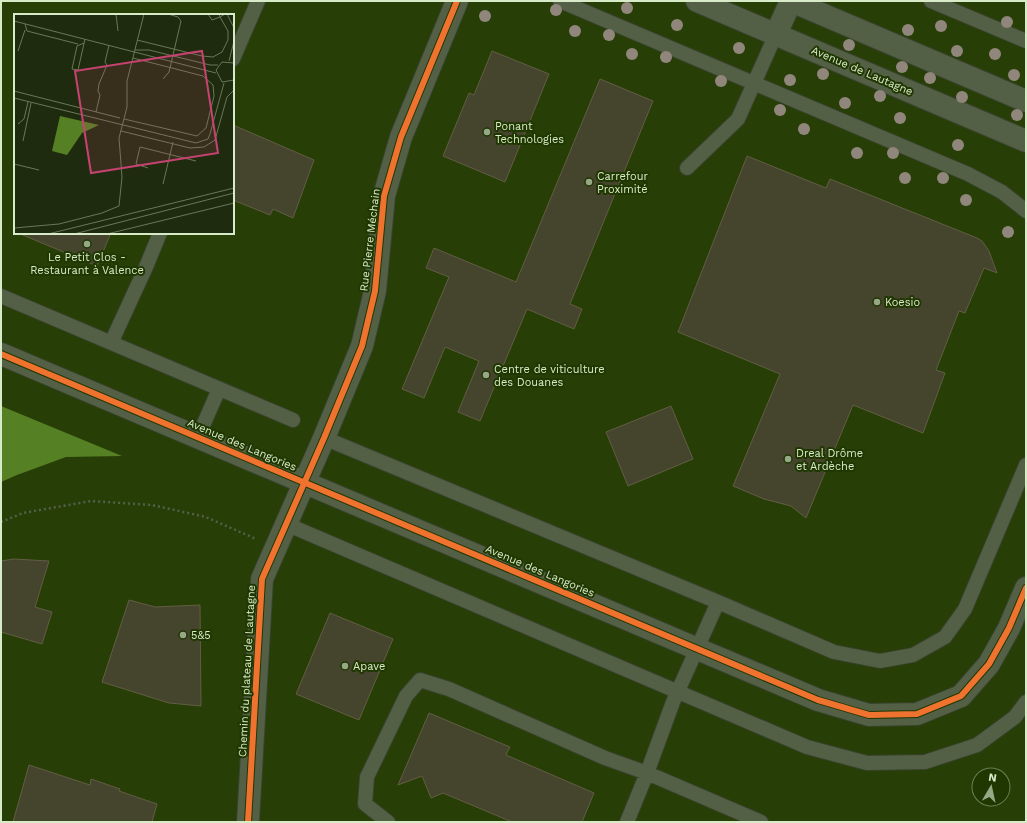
<svg xmlns="http://www.w3.org/2000/svg" width="1027" height="823" font-family="'Work Sans',sans-serif">
<style>
.built{fill:#273e06;fill-rule:evenodd}
.water{fill:#568024}
.building{fill:#45452d;stroke:#625d44}
.lines{fill:none;stroke-linecap:round;stroke-linejoin:round}
.service-casing{stroke:#39432d;stroke-width:16}
.minor-casing{stroke:#39432d;stroke-width:24}
.path{stroke:#55604a;stroke-width:2.5;stroke-dasharray:2 3;stroke-linecap:butt}
.service{stroke:#536046;stroke-width:14}
.minor{stroke:#536046;stroke-width:22}
.cycleway-casing{stroke:#203702;stroke-width:8}
.cycleway{stroke:#ef722f;stroke-width:6}
.tree{fill:#91867b}
.poi-dot{fill:#97a887;stroke:#203702;stroke-width:1.5}
.labels{text-anchor:middle;dominant-baseline:central;stroke-width:4;stroke-linejoin:round;paint-order:stroke}
.street-label{font-size:11px;fill:#d8ebc8;stroke:#203702}
.poi-label{font-size:11px;fill:#d8ebc8;stroke:#203702;text-anchor:start}
.inset-road{fill:none;stroke:#697858;stroke-width:1}
.view{fill:#c64271;fill-opacity:0.15;stroke:#c64271;stroke-width:2}
.inset-edge{fill:none;stroke:#d8ebc8;stroke-width:2}
</style>
<rect width="100%" height="100%" fill="#1f2b0e"/>
<path class="built" d="M 1,1 L 1026,1 L 1026,822 L 1,822 ZM 15,15 L 233,15 L 233,233 L 15,233 ZM 979,775 L 1003,775 L 1003,799 L 979,799 Z"/>
<path class="water" d="M 1,406 L 122,456 L 66,457 L 17,475 L 1,482 Z"/>
<path class="building" d="M 492,51 L 549,74 L 505,182 L 443,156 L 469,93 L 474,95 Z
M 600,79 L 653,101 L 570,304 L 582,309 L 574,329 L 527,309 L 480,421 L 458,412 L 479,361 L 445,347 L 424,398 L 402,389 L 449,277 L 426,268 L 434,248 L 516,282 Z
M 233,125 L 314,160 L 293,218 L 273,209 L 270,215 L 233,200 Z
M 747,156 L 826,188 L 830,179 L 977,238 L 982,241 L 989,251 L 997,273 L 984,268 L 965,313 L 959,311 L 936,370 L 945,373 L 923,433 L 853,405 L 806,518 L 791,506 L 764,499 L 733,486 L 780,374 L 678,332 Z
M 18,233 L 111,233 L 97,266 Z
M 671,406 L 693,459 L 628,486 L 606,432 Z
M 14,559 L 49,561 L 35,607 L 52,612 L 42,644 L 1,632 L 1,561 Z
M 129,600 L 155,607 L 200,605 L 201,706 L 169,703 L 102,682 Z
M 330,613 L 393,639 L 359,720 L 296,694 Z
M 429,713 L 510,747 L 506,755 L 594,793 L 582,822 L 512,822 L 443,793 L 431,798 L 422,776 L 398,785 Z
M 29,765 L 90,785 L 91,779 L 120,789 L 119,791 L 157,804 L 152,822 L 13,822 Z"/>
<g class="lines">
<defs>
<path id="service" d="M 560,1 L 968,174 L 1002,192 L 1026,211
M 931,1 L 1026,41
M 233,59 L 258,1
M 687,168 L 738,119 L 776,34
M 1,296 L 293,420
M 111,343 L 146,267 L 160,233
M 198,437 L 219,389
M 324,438 L 718,602 L 834,652 L 880,661 L 913,655 L 945,637 L 965,609 L 1026,465
M 286,524 L 807,747 L 867,763 L 925,762 L 977,745 L 1015,717 L 1026,702
M 388,822 L 365,804 L 367,777 L 406,696 L 420,680 L 449,689 L 605,758 L 647,773 L 761,822
M 627,822 L 647,773 L 673,702 L 718,602"/>
<path id="minor" d="M 697,1 L 1026,141
M 791,1 L 1026,101
M 776,34 L 791,1
M 1,354 L 818,700 L 869,715 L 917,714 L 961,696 L 989,664 L 1009,628 L 1026,588
M 248,822 L 262,579 L 324,438 L 362,346 L 375,291 L 384,196 L 401,137 L 457,1"/>
</defs>
<use href="#service" class="service-casing"/>
<use href="#minor" class="minor-casing"/>
<path class="path" d="M 1,522 L 23,513 L 91,501 L 152,505 L 206,517 L 256,539"/>
<use href="#service" class="service"/>
<use href="#minor" class="minor"/>
<defs>
<path id="cycleway" d="M 1,354 L 818,700 L 869,715 L 917,714 L 961,696 L 989,664 L 1009,628 L 1026,588
M 248,822 L 262,579 L 324,438 L 362,346 L 375,291 L 384,196 L 401,137 L 457,1"/>
</defs>
<use href="#cycleway" class="cycleway-casing"/>
<use href="#cycleway" class="cycleway"/>
</g>
<g class="tree">
<circle cx="627" cy="8" r="6"/>
<circle cx="556" cy="10" r="6"/>
<circle cx="485" cy="16" r="6"/>
<circle cx="1007" cy="22" r="6"/>
<circle cx="677" cy="25" r="6"/>
<circle cx="941" cy="26" r="6"/>
<circle cx="908" cy="30" r="6"/>
<circle cx="575" cy="31" r="6"/>
<circle cx="609" cy="35" r="6"/>
<circle cx="849" cy="45" r="6"/>
<circle cx="739" cy="48" r="6"/>
<circle cx="957" cy="51" r="6"/>
<circle cx="632" cy="54" r="6"/>
<circle cx="995" cy="54" r="6"/>
<circle cx="666" cy="57" r="6"/>
<circle cx="902" cy="67" r="6"/>
<circle cx="823" cy="74" r="6"/>
<circle cx="1014" cy="75" r="6"/>
<circle cx="930" cy="78" r="6"/>
<circle cx="790" cy="80" r="6"/>
<circle cx="721" cy="81" r="6"/>
<circle cx="880" cy="96" r="6"/>
<circle cx="962" cy="97" r="6"/>
<circle cx="845" cy="103" r="6"/>
<circle cx="780" cy="110" r="6"/>
<circle cx="1017" cy="115" r="6"/>
<circle cx="900" cy="118" r="6"/>
<circle cx="804" cy="129" r="6"/>
<circle cx="958" cy="145" r="6"/>
<circle cx="857" cy="153" r="6"/>
<circle cx="893" cy="153" r="6"/>
<circle cx="905" cy="178" r="6"/>
<circle cx="943" cy="178" r="6"/>
<circle cx="966" cy="200" r="6"/>
<circle cx="1008" cy="232" r="6"/>
</g>
<g class="poi-dot">
<circle cx="487" cy="132" r="4"/>
<circle cx="589" cy="182" r="4"/>
<circle cx="87" cy="244" r="4"/>
<circle cx="877" cy="302" r="4"/>
<circle cx="486" cy="375" r="4"/>
<circle cx="788" cy="459" r="4"/>
<circle cx="183" cy="635" r="4"/>
<circle cx="345" cy="666" r="4"/>
</g>
<g class="labels">
<g class="street-label">
<text transform="translate(862 71) rotate(23)">Avenue de Lautagne</text>
<text transform="translate(370 240) rotate(-83)">Rue Pierre Méchain</text>
<text transform="translate(242 445) rotate(23)">Avenue des Langories</text>
<text transform="translate(540 571) rotate(23)">Avenue des Langories</text>
<text transform="translate(247 671) rotate(-87)">Chemin du plateau de Lautagne</text>
</g>
<g class="poi-label">
<text x="495" y="126">Ponant<tspan x="495" dy="13">Technologies</tspan></text>
<text x="597" y="176">Carrefour<tspan x="597" dy="13">Proximité</tspan></text>
<text x="87" y="257" text-anchor="middle">Le Petit Clos -<tspan x="87" dy="13">Restaurant à Valence</tspan></text>
<text x="885" y="302">Koesio</text>
<text x="494" y="369">Centre de viticulture<tspan x="494" dy="13">des Douanes</tspan></text>
<text x="796" y="453">Dreal Drôme<tspan x="796" dy="13">et Ardèche</tspan></text>
<text x="191" y="635">5&amp;5</text>
<text x="353" y="666">Apave</text>
</g>
</g>
<g transform="translate(14 14)">
<rect width="220" height="220" fill="#1f2b0e"/>
<path d="M 46,102 L 85,111 L 68,119 L 53,141 L 38,137 Z" fill="#568024"/>
<path class="inset-road" d="M 102,0 L 104,17M 194,0 L 198,6 L 206,3 L 205,0M 213,0 L 220,14M 0,7 L 202,59M 11,10 L 13,17 L 64,30M 123,26 L 188,42 L 199,43 L 208,38 L 214,26 L 214,17 L 206,3 L 211,0M 70,29 L 63,32 L 58,55 L 64,56 L 71,25M 121,36 L 135,36 L 196,51 L 204,51M 4,37 L 11,16M 215,47 L 220,27M 220,49 L 208,48 L 202,56 L 208,68 L 220,66M 149,65 L 155,58 L 167,7 L 164,3 L 154,0M 0,77 L 106,104M 0,84 L 182,129 L 194,125 L 196,120 L 210,69M 82,98 L 86,81 L 84,77 L 85,70 L 93,51 L 91,48 L 95,31M 110,105 L 183,122 L 192,114 L 200,82 L 199,71 L 189,62 L 119,44M 4,110 L 10,105 L 14,88M 107,117 L 176,134 L 190,133 L 201,126 L 213,83 L 220,76M 9,127 L 17,89M 0,150 L 25,156M 134,154 L 122,150 L 126,133 L 182,147M 149,170 L 159,128M 0,214 L 45,210 L 88,199 L 105,192 L 108,163 L 105,124 L 113,93 L 113,67 L 130,0M 34,220 L 220,174M 60,220 L 220,179M 93,220 L 220,189"/>
<path class="view" d="M 188,37 L 204,139 L 77,159 L 61,57 Z"/>
<rect width="220" height="220" class="inset-edge"/>
</g>
<rect width="1027" height="823" fill="none" stroke="#d8ebc8" stroke-width="4"/>
<g transform="translate(991 787) rotate(9)"><circle r="19" fill="#203702" stroke="#6a7f51"/>
<path d="M0-3L7 15L0 10L-7 15Z" fill="#97a887"/>
<text y="-6" font-size="11" font-weight="bold" text-anchor="middle" fill="#d8ebc8">N</text>
</g>
</svg>
